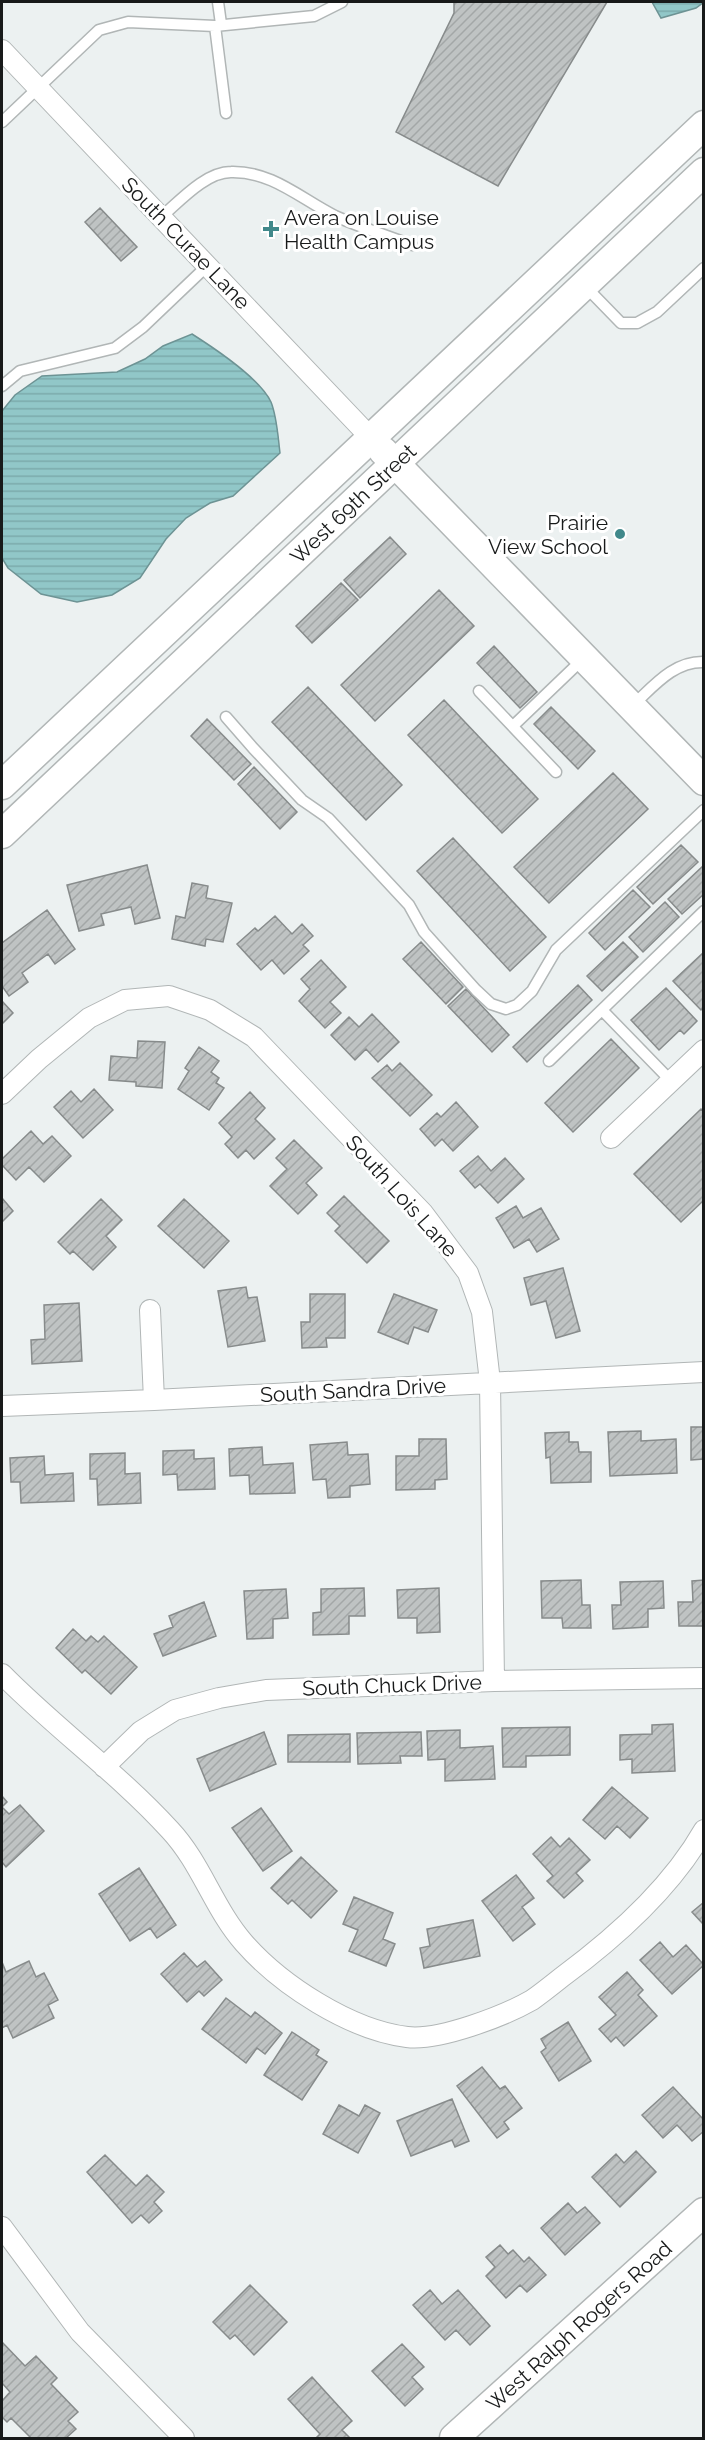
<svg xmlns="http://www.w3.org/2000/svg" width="705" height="2440" font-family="Raleway,sans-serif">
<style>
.water{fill:url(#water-rules);stroke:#6d9394;stroke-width:1.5}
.building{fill:url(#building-hatch);stroke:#878b8b;stroke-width:1.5}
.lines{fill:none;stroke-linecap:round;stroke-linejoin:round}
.lane-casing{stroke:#b1b6b6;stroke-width:13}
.street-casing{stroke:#b1b6b6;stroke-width:22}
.secondary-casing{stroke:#b1b6b6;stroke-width:31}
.lane{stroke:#fff;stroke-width:10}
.street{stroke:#fff;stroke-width:20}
.secondary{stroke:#fff;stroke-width:28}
.poi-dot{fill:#41898b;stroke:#fff;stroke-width:2}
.labels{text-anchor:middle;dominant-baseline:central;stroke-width:6;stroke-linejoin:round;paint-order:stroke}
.poi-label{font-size:21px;fill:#181a1a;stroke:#fff;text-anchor:start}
.street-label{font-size:21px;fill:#181a1a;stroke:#fff}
</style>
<defs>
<pattern id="water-rules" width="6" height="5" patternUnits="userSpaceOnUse" patternTransform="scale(1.5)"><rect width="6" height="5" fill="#91c7c8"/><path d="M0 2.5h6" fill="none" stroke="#7caaab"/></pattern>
<pattern id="building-hatch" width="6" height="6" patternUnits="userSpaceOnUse" patternTransform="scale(1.5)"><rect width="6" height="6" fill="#bfc3c3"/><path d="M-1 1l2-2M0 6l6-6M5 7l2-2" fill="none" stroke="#a3a7a7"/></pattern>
</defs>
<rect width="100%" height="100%" fill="#ecf1f1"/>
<path class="water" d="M 652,2 L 704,2 L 696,8 L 661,18 Z
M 192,334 C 214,348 260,379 271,402 C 277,417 278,437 280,453 L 233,496 L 210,503 L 186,518 L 166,539 L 140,578 L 112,595 L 77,602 L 41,594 L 8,568 L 2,558 L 2,411 L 15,395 L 42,376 L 117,372 L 145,359 L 163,346 Z"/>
<path class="building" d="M 454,2 L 607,2 L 498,186 L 396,132 L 454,13 Z
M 100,208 L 137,247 L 121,261 L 85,222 Z
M 390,537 L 406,554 L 360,598 L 344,580 Z
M 341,583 L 358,600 L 312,643 L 296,626 Z
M 439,590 L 474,626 L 375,721 L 341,685 Z
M 494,646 L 537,692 L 520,708 L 477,663 Z
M 308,687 L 402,785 L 366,820 L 272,722 Z
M 444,700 L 538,799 L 502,833 L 408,735 Z
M 551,707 L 595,751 L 578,769 L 534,724 Z
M 207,719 L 251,764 L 234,780 L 191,736 Z
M 254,767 L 297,812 L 280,829 L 238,784 Z
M 613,773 L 648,809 L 549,903 L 514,867 Z
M 453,838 L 546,937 L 510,971 L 417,871 Z
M 681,845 L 698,862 L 653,904 L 637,887 Z
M 147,865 L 160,918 L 135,924 L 131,907 L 101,914 L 104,925 L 79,931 L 67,885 Z
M 703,866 L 704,894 L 682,914 L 668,899 Z
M 192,883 L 208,886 L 206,898 L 232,903 L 223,942 L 206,939 L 205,946 L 172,939 L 176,916 L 185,918 Z
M 633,890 L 650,907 L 605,950 L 589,933 Z
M 665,902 L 679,917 L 643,952 L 629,937 Z
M 47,910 L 75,949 L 55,964 L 48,954 L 22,973 L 28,982 L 9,996 L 2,986 L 2,943 Z
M 275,916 L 292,934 L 302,924 L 313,936 L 303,945 L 309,951 L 284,974 L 272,960 L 261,970 L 237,944 L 255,928 L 258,931 Z
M 421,942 L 463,987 L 446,1004 L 403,959 Z
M 623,942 L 638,957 L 602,991 L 587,976 Z
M 704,952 L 704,1007 L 701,1010 L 673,981 Z
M 321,960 L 346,987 L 330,1002 L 341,1013 L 325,1028 L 299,1001 L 310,989 L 301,979 Z
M 578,985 L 592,1000 L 527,1062 L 513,1047 Z
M 666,988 L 697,1021 L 684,1034 L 680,1030 L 659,1050 L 631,1020 Z
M 466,989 L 509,1035 L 492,1052 L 448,1006 Z
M 2,1001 L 13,1013 L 2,1024 Z
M 372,1014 L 399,1042 L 378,1062 L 366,1049 L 355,1060 L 331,1035 L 349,1017 L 359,1027 Z
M 611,1039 L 639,1068 L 573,1132 L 545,1103 Z
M 138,1041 L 165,1042 L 162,1088 L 136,1086 L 136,1082 L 109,1080 L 111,1056 L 137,1058 Z
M 199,1047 L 219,1061 L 211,1072 L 219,1078 L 216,1083 L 224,1088 L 209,1110 L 178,1089 L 189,1071 L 185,1068 Z
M 400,1063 L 432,1095 L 410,1116 L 372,1078 L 387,1065 L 392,1071 Z
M 94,1089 L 113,1110 L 83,1138 L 54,1107 L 71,1091 L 81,1102 Z
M 250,1092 L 265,1108 L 255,1119 L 275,1139 L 254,1159 L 246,1150 L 238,1158 L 225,1144 L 232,1137 L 219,1123 Z
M 456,1102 L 478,1127 L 453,1151 L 442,1139 L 435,1146 L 420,1129 L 437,1113 L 441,1117 Z
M 701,1109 L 704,1112 L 704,1200 L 681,1222 L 634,1174 Z
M 31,1131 L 43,1144 L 52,1136 L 71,1156 L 44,1182 L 29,1167 L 16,1180 L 2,1165 L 2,1159 Z
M 294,1140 L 322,1168 L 306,1183 L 317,1195 L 298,1214 L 270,1186 L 287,1169 L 276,1158 Z
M 478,1156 L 491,1171 L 505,1158 L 524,1179 L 498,1203 L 480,1184 L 475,1188 L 460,1171 Z
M 344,1196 L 389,1241 L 367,1263 L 335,1231 L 340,1226 L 327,1213 Z
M 2,1198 L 13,1211 L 2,1222 Z
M 101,1199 L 122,1220 L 106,1236 L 116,1247 L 93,1270 L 73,1251 L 70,1254 L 58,1242 Z
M 184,1199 L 229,1241 L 204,1268 L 158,1226 Z
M 516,1206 L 523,1218 L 541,1208 L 559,1239 L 537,1252 L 529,1239 L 514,1248 L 496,1218 Z
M 563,1268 L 580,1331 L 556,1338 L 546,1301 L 531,1305 L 524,1278 Z
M 246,1287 L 248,1298 L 257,1297 L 265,1341 L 228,1347 L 218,1291 Z
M 310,1294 L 345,1294 L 345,1338 L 326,1338 L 327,1347 L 302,1348 L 301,1322 L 310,1322 Z
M 394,1294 L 437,1310 L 428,1332 L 414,1327 L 408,1344 L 378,1332 Z
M 79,1303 L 82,1361 L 32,1364 L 31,1340 L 45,1339 L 44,1305 Z
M 691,1427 L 704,1427 L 704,1459 L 691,1460 Z
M 641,1431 L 641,1441 L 676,1439 L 677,1473 L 610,1476 L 608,1432 Z
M 569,1432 L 569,1442 L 578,1442 L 579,1452 L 591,1452 L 591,1482 L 551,1483 L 550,1457 L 546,1458 L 545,1433 Z
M 419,1439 L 446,1439 L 447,1479 L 435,1480 L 435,1489 L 396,1490 L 396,1456 L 419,1456 Z
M 347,1442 L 348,1455 L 368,1454 L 370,1484 L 350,1486 L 350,1497 L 328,1498 L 326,1479 L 313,1480 L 310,1445 Z
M 262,1447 L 263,1465 L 293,1463 L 295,1493 L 250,1494 L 249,1475 L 230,1476 L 229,1449 Z
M 194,1450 L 194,1459 L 214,1458 L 215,1489 L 178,1490 L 177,1474 L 163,1475 L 163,1451 Z
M 125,1453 L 125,1474 L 140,1473 L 141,1503 L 98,1505 L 97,1479 L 90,1479 L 90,1454 Z
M 44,1456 L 45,1475 L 73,1473 L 74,1501 L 21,1503 L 20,1482 L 11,1482 L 10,1458 Z
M 581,1580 L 582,1605 L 590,1605 L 591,1628 L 563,1628 L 562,1618 L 542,1618 L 541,1581 Z
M 704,1580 L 704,1626 L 679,1626 L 678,1602 L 693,1602 L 692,1581 Z
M 663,1581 L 664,1608 L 648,1609 L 648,1627 L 613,1629 L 612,1605 L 621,1605 L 620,1582 Z
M 364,1588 L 365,1616 L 349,1616 L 349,1634 L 313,1635 L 313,1613 L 321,1612 L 321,1589 Z
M 439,1588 L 440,1632 L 417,1633 L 417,1618 L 398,1618 L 397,1590 Z
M 286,1589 L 288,1618 L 273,1619 L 273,1638 L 247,1639 L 244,1591 Z
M 204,1602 L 216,1636 L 163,1656 L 154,1634 L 173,1627 L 169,1616 Z
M 73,1629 L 86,1641 L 91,1636 L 98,1642 L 104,1636 L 137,1667 L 111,1694 L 85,1670 L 82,1673 L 56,1648 Z
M 673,1724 L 675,1771 L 632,1773 L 632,1759 L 620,1760 L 620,1735 L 652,1734 L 652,1725 Z
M 570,1727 L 570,1755 L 526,1756 L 526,1767 L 503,1767 L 502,1728 Z
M 460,1730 L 460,1748 L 493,1746 L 495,1779 L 445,1781 L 445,1759 L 428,1760 L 427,1731 Z
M 264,1732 L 276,1764 L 210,1791 L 197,1759 Z
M 421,1732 L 422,1756 L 400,1756 L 401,1763 L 358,1764 L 357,1733 Z
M 350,1734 L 350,1762 L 288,1762 L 288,1735 Z
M 612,1787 L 648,1818 L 630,1838 L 617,1826 L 605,1839 L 583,1820 Z
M 2,1796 L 7,1802 L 2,1807 L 9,1814 L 20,1805 L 44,1831 L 6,1867 L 2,1862 Z
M 261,1808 L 292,1851 L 263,1871 L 232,1828 Z
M 551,1837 L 560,1847 L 569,1838 L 590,1860 L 576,1873 L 583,1881 L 564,1898 L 547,1881 L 553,1876 L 533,1854 Z
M 301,1857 L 337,1891 L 311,1918 L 292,1900 L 288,1904 L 271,1888 Z
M 139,1868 L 176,1925 L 157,1938 L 150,1928 L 130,1941 L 99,1894 Z
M 516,1875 L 534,1898 L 522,1907 L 535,1924 L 513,1941 L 482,1901 Z
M 354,1897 L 393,1913 L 383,1939 L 395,1944 L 386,1966 L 349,1951 L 358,1930 L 343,1924 Z
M 704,1902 L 704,1925 L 692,1912 Z
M 473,1920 L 480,1956 L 424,1968 L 420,1948 L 430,1946 L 427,1929 Z
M 660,1942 L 673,1957 L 686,1945 L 704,1965 L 672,1994 L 640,1960 Z
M 184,1953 L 197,1967 L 205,1961 L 222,1980 L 204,1996 L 199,1991 L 187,2002 L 161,1974 Z
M 29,1961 L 36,1977 L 44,1973 L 58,2000 L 48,2005 L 54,2018 L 13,2038 L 7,2025 L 2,2028 L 2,1962 L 6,1972 Z
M 627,1972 L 643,1990 L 638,1995 L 657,2016 L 624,2046 L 616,2037 L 611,2042 L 599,2029 L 616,2015 L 599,1997 Z
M 226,1998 L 251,2017 L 255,2012 L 282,2033 L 265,2054 L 257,2048 L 246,2063 L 202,2029 Z
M 568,2022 L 591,2061 L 559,2081 L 541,2052 L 546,2048 L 541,2039 Z
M 292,2032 L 319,2050 L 316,2055 L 327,2062 L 302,2100 L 264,2075 Z
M 482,2067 L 500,2089 L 505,2086 L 522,2108 L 504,2122 L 509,2129 L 497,2138 L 457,2086 Z
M 673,2087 L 704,2120 L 704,2131 L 692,2141 L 677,2125 L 663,2138 L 642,2115 Z
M 452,2099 L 469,2141 L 455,2147 L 452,2140 L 411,2156 L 397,2121 Z
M 339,2105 L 359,2116 L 365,2105 L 380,2113 L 358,2153 L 323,2134 Z
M 636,2151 L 656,2172 L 620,2207 L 592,2177 L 616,2154 L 624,2163 Z
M 105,2155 L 136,2186 L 147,2175 L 164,2192 L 154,2202 L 162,2211 L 149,2223 L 141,2215 L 132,2223 L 87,2172 Z
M 568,2203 L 577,2213 L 585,2207 L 600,2223 L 565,2255 L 541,2228 Z
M 500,2245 L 508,2254 L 513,2250 L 524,2262 L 529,2257 L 546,2275 L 527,2292 L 520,2285 L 506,2298 L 486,2276 L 495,2267 L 486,2257 Z
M 250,2285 L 287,2322 L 254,2355 L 235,2335 L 230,2339 L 213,2322 Z
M 430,2290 L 442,2304 L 458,2290 L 490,2326 L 470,2345 L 456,2330 L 445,2340 L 413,2305 Z
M 2,2342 L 25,2366 L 36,2356 L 57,2378 L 51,2384 L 78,2412 L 68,2421 L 76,2429 L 66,2438 L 31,2438 L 11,2418 L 7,2422 L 2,2417 L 2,2401 L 10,2392 L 2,2383 Z
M 402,2344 L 424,2367 L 412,2377 L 423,2389 L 405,2406 L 372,2371 Z
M 312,2377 L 352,2421 L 342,2430 L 350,2438 L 316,2438 L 320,2434 L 288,2399 Z"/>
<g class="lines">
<defs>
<path id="lane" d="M 218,2 L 221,24
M 215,26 L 226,113
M 2,122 L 99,30 L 128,22 L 215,26 L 314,16 L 342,2
M 160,218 C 179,202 205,172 231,172 C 272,171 301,199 335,216 C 360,227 387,236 412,245
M 584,285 L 621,323 L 637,323 L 657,312 L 704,268
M 2,386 L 20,371 L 115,348 L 143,327 L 207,266
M 479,691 L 556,772
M 632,706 C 653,687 673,661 704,662
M 226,717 L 253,748 L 302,800 L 328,818 L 409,905 L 424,932 L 476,990 L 491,1004 L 506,1009 L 517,1005 L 532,991 L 556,950 L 704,810
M 513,726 L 584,658
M 602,1010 L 671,1081
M 549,1061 L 704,911"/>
<path id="street" d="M 2,50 L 370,437
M 2,1094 L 39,1059 L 89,1018 L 125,1000 L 169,996 L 210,1010 L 254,1037 L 423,1213 L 468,1273 L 482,1312 L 490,1382 L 494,1681
M 611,1138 L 704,1050
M 150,1310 L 154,1400
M 2,1406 L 154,1400 L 704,1372
M 2,1674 C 55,1728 118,1773 170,1830 C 201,1863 214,1909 244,1943 C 281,1985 350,2030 407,2037 C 439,2041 504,2016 532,2000 C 542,1993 552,1985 562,1977 C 615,1938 671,1888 704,1830
M 104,1767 L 141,1731 L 175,1710 L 219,1698 L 266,1690 L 494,1681 L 704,1678
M 2,2227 L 80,2332 L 184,2438"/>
<g id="secondary">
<path d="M 383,451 L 704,781"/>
<path d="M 2,785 L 704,125"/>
<path id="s1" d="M 2,834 L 704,172"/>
<path id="s2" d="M 454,2438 L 704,2212"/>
</g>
</defs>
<use href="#lane" class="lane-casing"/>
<use href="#street" class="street-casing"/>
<use href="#secondary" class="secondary-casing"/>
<use href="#lane" class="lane"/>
<use href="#street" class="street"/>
<use href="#secondary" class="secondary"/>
</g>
<g class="poi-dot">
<path d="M268 220h6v6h6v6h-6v6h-6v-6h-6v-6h6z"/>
<circle cx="620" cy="534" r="6"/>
</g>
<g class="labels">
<g class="poi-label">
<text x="284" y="217">Avera on Louise<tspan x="284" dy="24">Health Campus</tspan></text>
<text x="608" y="522" text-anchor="end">Prairie<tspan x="608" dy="24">View School</tspan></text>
</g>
<g class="street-label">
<text transform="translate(186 243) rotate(46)">South Curae Lane</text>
<text stroke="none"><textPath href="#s1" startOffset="482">West 69th Street</textPath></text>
<text transform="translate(402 1196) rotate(48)">South Lois Lane</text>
<text transform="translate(353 1390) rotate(-3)">South Sandra Drive</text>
<text transform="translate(392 1685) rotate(-2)">South Chuck Drive</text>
<text stroke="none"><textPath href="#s2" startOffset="168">West Ralph Rogers Road</textPath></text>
</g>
</g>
<rect width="705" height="2440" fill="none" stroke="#181a1a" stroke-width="6"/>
</svg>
